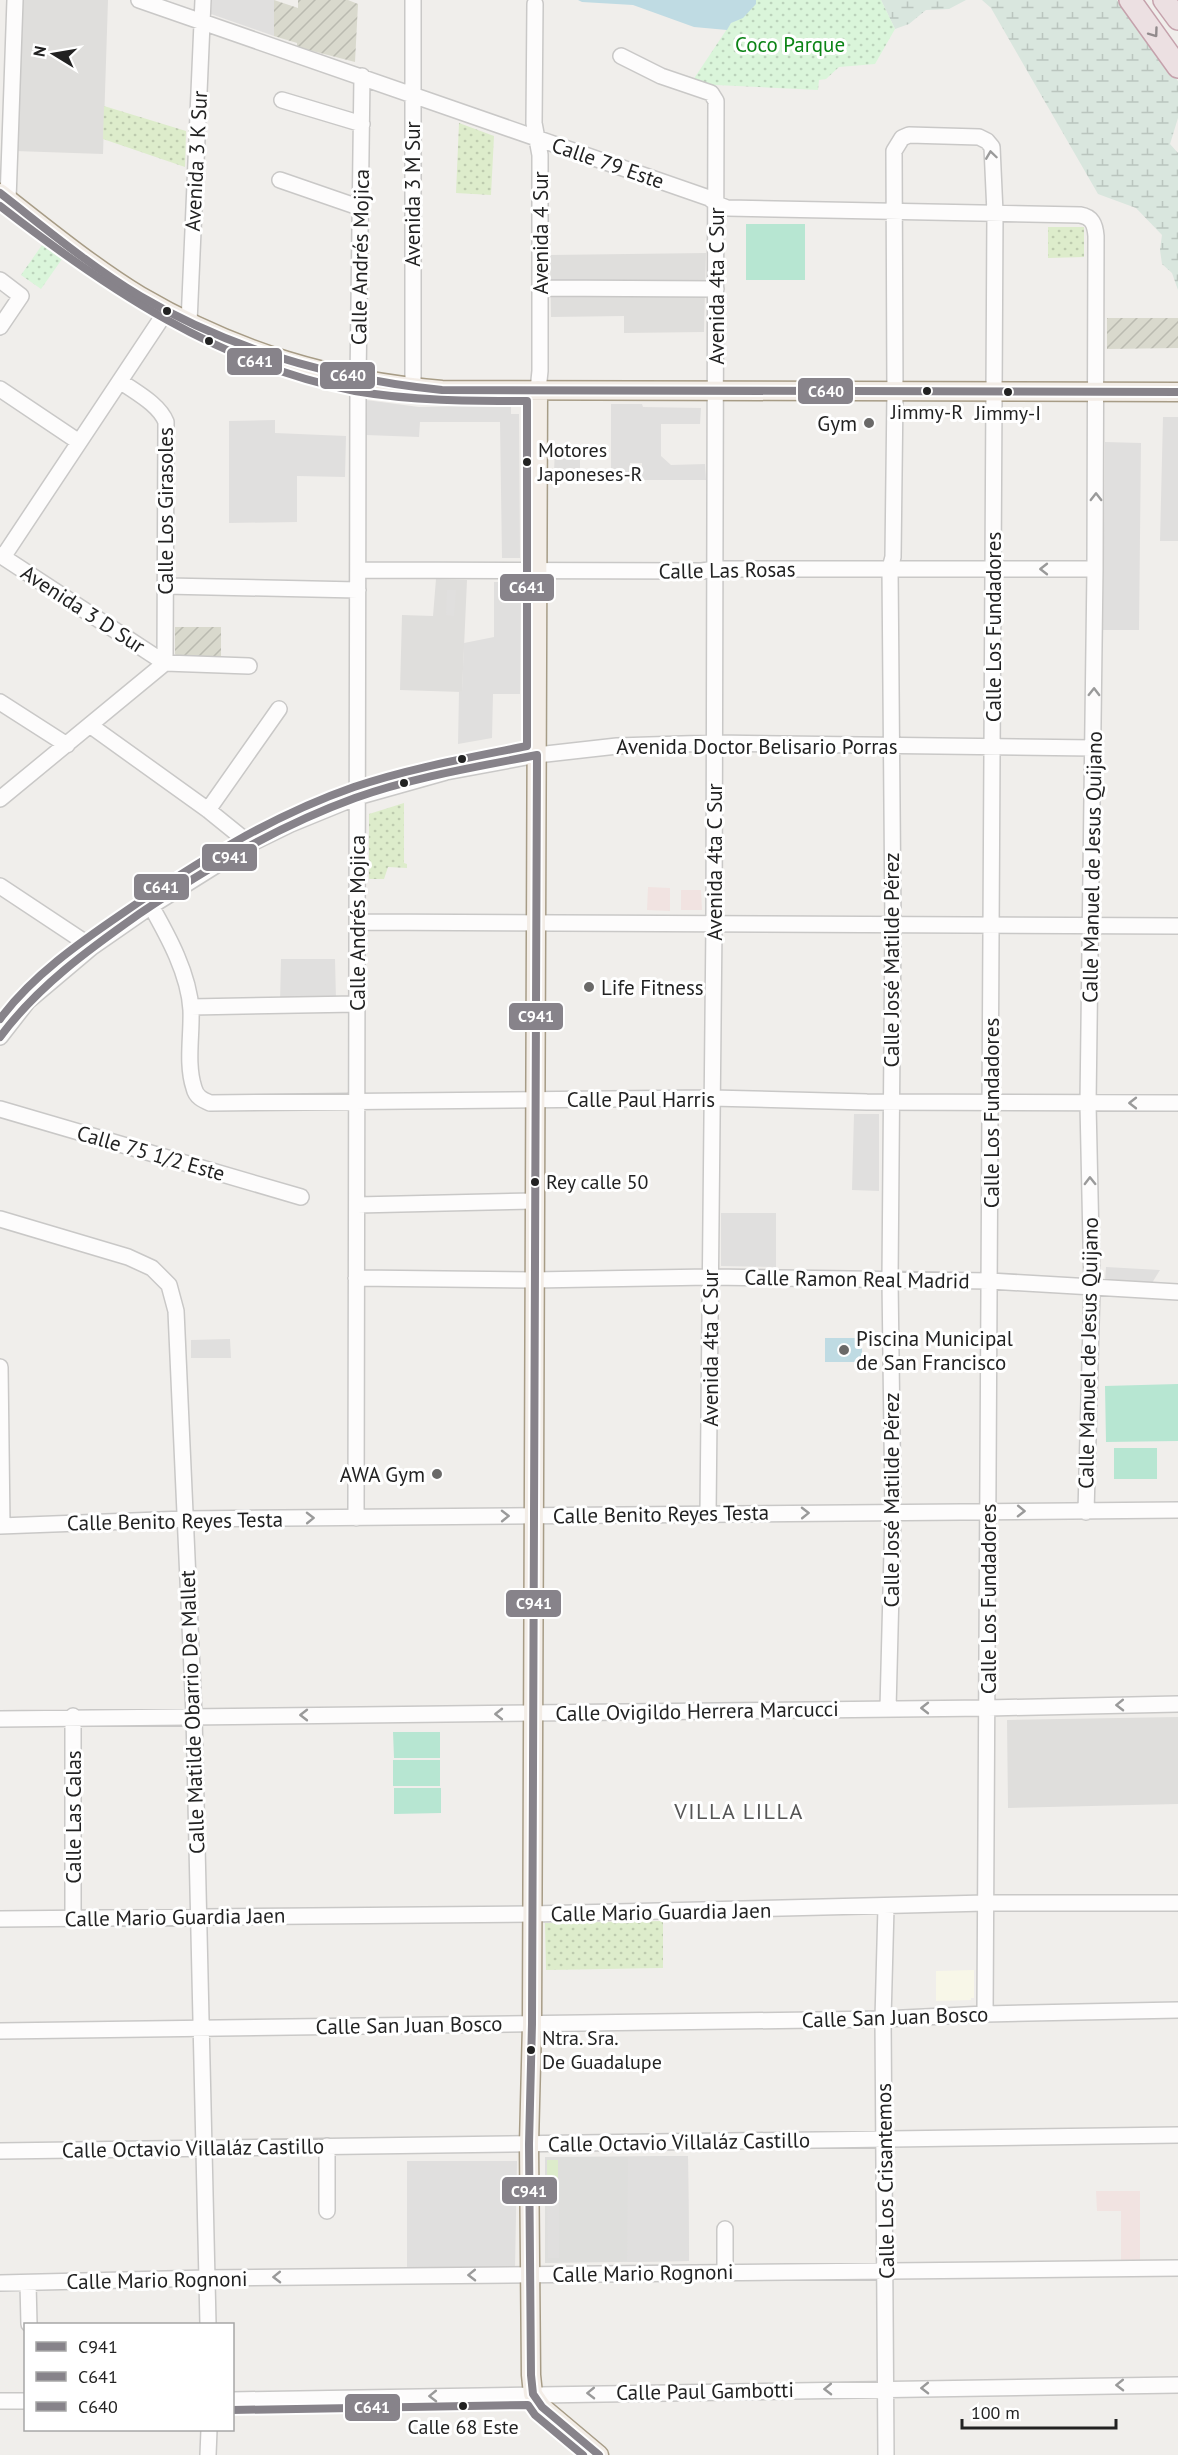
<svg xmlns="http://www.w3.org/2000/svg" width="1178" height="2455" font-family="'PT Sans',sans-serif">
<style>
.residential{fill:#dfdedc}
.commercial{fill:#f1e3e1}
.education{fill:#f8f7e8}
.religious{fill:#dededc}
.construction{fill:url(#construction-furrows)}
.grass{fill:url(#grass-dots)}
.wetland{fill:url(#wetland-marsh)}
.park{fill:url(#park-dots)}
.garden{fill:#ddeccb}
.pitch{fill:#b7e6d2}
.parking{fill:#e0dfde}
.water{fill:#bfdbe3}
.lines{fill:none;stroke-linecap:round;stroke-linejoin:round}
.minor-casing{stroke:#c9c8c7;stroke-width:18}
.major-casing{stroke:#a79c86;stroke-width:21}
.highway-casing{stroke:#c5a2ac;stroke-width:24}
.minor{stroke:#fdfcfc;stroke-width:15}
.major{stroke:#f3ede7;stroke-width:18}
.highway{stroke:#ece0e2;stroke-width:21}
.bus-1-casing{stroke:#fff;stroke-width:12}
.bus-2-casing{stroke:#fff;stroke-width:12}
.bus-3-casing{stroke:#fff;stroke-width:12}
.bus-1{stroke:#87838a;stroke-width:8}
.bus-2{stroke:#87838a;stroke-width:8}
.bus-3{stroke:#87838a;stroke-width:8}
.oneway{stroke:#918a8c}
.oneway2{stroke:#9a9a9a}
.bus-dot{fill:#222;stroke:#fff;stroke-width:2}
.poi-dot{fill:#6a6968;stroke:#fff;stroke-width:2}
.labels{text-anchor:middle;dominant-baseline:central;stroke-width:6;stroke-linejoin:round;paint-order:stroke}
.bus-label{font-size:20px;fill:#222;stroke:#fff}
.park-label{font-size:21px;fill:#0c8416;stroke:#fff}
.street-label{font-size:21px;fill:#222;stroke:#fff}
.poi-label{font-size:21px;fill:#222;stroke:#fff;text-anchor:end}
.neighbourhood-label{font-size:22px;letter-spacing:1.5px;fill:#555;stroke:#fff}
.line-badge{stroke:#fff;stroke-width:2}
.badge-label{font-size:16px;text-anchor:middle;font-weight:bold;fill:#fff}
</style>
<defs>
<pattern id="construction-furrows" width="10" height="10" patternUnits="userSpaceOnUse" patternTransform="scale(1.5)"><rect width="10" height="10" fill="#d9d9cd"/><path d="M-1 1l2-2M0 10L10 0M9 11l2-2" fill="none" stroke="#babab0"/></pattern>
<pattern id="grass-dots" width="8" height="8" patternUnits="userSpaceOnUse" patternTransform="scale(1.5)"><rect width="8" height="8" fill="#ddeccb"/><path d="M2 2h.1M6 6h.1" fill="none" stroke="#bdcaae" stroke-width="1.8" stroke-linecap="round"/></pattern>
<pattern id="wetland-marsh" width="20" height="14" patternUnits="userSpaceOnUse" patternTransform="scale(1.5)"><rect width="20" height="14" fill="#d9e6de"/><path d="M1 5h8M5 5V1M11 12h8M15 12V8" fill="none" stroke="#bac5be"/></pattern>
<pattern id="park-dots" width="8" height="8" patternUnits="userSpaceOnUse" patternTransform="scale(1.5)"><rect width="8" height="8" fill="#daf5da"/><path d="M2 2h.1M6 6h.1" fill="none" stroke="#bbd2bb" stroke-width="1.8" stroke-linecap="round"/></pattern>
</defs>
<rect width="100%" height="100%" fill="#f0eeeb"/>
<path class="residential" d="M 20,0 L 108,0 L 103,154 L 15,151 Z
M 706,253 L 704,332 L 624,333 L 624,316 L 551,317 L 550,255 Z
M 436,579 L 467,580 L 462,692 L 400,690 L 402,615 L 433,616 Z
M 1178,1717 L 1178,1804 L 1008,1808 L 1007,1720 Z"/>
<path class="commercial" d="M 648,887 L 670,888 L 670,911 L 647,910 Z
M 681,890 L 701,890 L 702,910 L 681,910 Z
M 1096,2191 L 1140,2191 L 1140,2260 L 1121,2260 L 1121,2211 L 1097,2211 Z"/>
<path class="education" d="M 974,1970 L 974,1998 L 971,1998 L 971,2000 L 936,2001 L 936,1971 Z"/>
<path class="religious" d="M 688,2156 L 689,2261 L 545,2263 L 545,2157 Z"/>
<path class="construction" d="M 274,0 L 298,8 L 298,0 L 348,0 L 358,4 L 355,62 L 297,47 L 297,43 L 274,36 Z
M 1178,318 L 1178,348 L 1107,349 L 1107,318 Z
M 175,627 L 221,627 L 221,659 L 177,657 L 175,654 Z"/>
<path class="grass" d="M 104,106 L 186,131 L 185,167 L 103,139 Z
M 459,123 L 494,136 L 491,195 L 456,193 Z
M 1048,227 L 1084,227 L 1084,257 L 1048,258 Z
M 404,803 L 404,863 L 407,864 L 407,868 L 388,867 L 384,879 L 369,879 L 369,814 Z
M 663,1921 L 663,1968 L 546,1970 L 545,1923 Z"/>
<path class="wetland" d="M 881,0 L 966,0 L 949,9 L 926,10 L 909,24 L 895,29 Z
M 982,0 L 1117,0 L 1178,81 L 1178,118 L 1170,144 L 1178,153 L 1178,290 L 1172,273 L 1162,264 L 1160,250 L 1162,235 L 1136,208 L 1098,194 L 991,8 Z"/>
<path class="park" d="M 756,0 L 881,0 L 895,29 L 875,64 L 839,67 L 826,79 L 819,80 L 818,90 L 716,85 L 710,89 L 693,80 L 731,23 L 756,4 Z
M 42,245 L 62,259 L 41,289 L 21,275 Z"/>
<path class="garden" d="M 547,2160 L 558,2160 L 558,2184 L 547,2184 Z"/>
<path class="pitch" d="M 746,224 L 805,224 L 805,280 L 746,280 Z
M 1178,1384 L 1178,1441 L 1106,1442 L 1105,1386 Z
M 1114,1448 L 1157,1448 L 1157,1479 L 1114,1479 Z
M 393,1732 L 440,1732 L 440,1758 L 394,1758 Z
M 393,1760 L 440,1760 L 440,1786 L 393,1786 Z
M 394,1788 L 441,1788 L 441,1813 L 394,1814 Z"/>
<path class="parking" d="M 212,0 L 274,0 L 274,36 L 211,14 Z
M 366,400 L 419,407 L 511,405 L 511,414 L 519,414 L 520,558 L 502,558 L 500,422 L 420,422 L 419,437 L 366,435 Z
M 611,404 L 642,404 L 643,407 L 701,408 L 700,424 L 661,424 L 661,456 L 671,465 L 705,464 L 706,480 L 642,480 L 642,463 L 630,463 L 630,472 L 611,472 Z
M 1163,417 L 1178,417 L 1178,541 L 1160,541 Z
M 275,420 L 275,433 L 346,436 L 345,477 L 297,476 L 297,522 L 229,523 L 229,421 Z
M 1105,442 L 1141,443 L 1139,630 L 1103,630 Z
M 555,448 L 580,448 L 580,472 L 554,472 Z
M 494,582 L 513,582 L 512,585 L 521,586 L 520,694 L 493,694 L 492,738 L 458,744 L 459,692 L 462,691 L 464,643 L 494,637 Z
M 447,590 L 456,590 L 454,616 L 446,615 Z
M 281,959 L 335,959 L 336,1000 L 280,1003 Z
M 854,1114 L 879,1114 L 879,1191 L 852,1190 Z
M 721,1213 L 776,1213 L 776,1267 L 721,1266 Z
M 1106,1267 L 1160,1270 L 1152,1283 L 1105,1281 Z
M 230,1339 L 231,1358 L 191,1358 L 191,1340 Z
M 688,2156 L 689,2261 L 627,2262 L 628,2157 Z
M 407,2161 L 517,2161 L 515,2269 L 407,2271 Z
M 547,2194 L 559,2194 L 559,2258 L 548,2258 Z"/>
<path class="water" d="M 578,0 L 756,0 L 756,4 L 743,18 L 731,23 L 727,30 L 694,27 L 633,5 L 582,2 Z
M 825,1338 L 862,1338 L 862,1362 L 825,1362 Z"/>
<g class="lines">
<defs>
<path id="minor" d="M 139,0 L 709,198 L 717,204 L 727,208 L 1080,215 C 1092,217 1095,224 1096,236 L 1095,569 L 1088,1104 L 1092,1287 L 1086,1512
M 535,4 L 534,123 L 540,155 L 540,371 L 538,390
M 621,56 L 661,76 L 711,93 L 716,101 L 714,924 L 708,1514
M 282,100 L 362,124
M 280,180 L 361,208
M 8,200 L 15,0
M 0,280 L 21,296 L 0,327
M 540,288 L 716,289
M 189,323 L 203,0
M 120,381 C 135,392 159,404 166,422 L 165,663
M 413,387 L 413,0
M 0,389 L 79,442
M 0,555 L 165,663
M 3,557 L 167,310
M 358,570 L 702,571 L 715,569 L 1095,569
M 166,586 L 358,590
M 165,663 L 249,666
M 0,702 L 67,745
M 91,726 L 208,810 L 250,844
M 0,799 L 165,663
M 208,810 L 279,709
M 0,886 L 92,947
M 151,906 C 168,936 189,974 191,1010 C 192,1035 186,1064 194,1088 C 196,1097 203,1100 210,1103 L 711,1098 L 867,1102 L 1178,1103
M 357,922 L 1178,926
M 191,1007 L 357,1004
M 0,1037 L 28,1001 L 92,947 L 151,906 L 250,844 L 291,824 L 357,797 L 446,772 L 537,755 L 617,746 L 714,743 L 1093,748
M 0,1109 L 301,1197
M 357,1205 L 534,1201
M 0,1219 L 128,1257 L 152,1268 L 169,1285 L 176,1311 L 194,1715 L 208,2324
M 356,1278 L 533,1280 L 710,1277 L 990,1281 L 1178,1292
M 0,1367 L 2,1526
M 356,1518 L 358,380 L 362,76
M 0,1526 L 185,1519 L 1178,1510
M 888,1709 L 893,1512 L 890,1280 L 893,924 L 890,568 L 893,557 L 895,393 L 894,151 L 902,138 L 909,135 L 979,137 L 987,141 L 992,147 L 995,213 L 985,2014
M 73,1716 L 73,1917
M 0,1719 L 988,1708 L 1178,1704
M 0,1919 L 532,1914 L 986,1903 L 1178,1903
M 0,2031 L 883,2019 L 985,2014 L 1178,2010
M 327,2146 L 327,2211
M 0,2151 L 1178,2135
M 725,2272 L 725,2229
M 0,2283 L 207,2278 L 1178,2268
M 28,2283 L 29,2324
M 232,2400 L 1178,2385
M 0,2401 L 26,2401
M 208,2455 L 209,2430
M 886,2455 L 883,2019 L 886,1907"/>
<path id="major" d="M 0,193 C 45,228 91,266 140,296 C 236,352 332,381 442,390 L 1178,392
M 538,390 L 532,2024 L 529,2144 L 531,2375 L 533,2394 L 542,2407 L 599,2455"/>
<path id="highway" d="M 1130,0 L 1178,67
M 1164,0 L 1178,19"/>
</defs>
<use href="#minor" class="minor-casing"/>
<use href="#major" class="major-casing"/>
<use href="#highway" class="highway-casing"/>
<use href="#minor" class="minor"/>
<use href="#major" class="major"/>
<use href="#highway" class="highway"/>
<defs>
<path id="bus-1" d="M 0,1037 C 38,986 88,950 139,914 C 207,868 278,826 355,798 C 414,777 476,767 537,755 L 532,2024 L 529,2144 L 531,2375 L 533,2394 L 542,2407 L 599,2455"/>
<path id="bus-2" d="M 0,206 C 107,289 220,365 355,391 C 412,401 470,401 527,401 L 527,746 C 468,758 410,768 354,787 C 271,816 195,863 123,913 C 79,943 32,976 0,1019
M 232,2410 L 528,2405 L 535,2415 L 583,2455"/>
<path id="bus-3" d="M 0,193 C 45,228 90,266 140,296 C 233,351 335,379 442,390 L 1178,392"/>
</defs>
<use href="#bus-1" class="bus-1-casing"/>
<use href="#bus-2" class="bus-2-casing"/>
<use href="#bus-3" class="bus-3-casing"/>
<use href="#bus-1" class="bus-1"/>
<use href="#bus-2" class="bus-2"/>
<use href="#bus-3" class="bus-3"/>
</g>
<defs><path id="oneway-chevron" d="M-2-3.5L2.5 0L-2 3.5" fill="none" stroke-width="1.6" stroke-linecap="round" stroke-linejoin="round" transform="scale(1.5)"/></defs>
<use class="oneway" href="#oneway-chevron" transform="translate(1154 33) rotate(54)"/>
<g class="oneway2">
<use href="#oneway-chevron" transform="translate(991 155) rotate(-98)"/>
<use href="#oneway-chevron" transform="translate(1096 497) rotate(-90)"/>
<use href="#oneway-chevron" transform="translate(1044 569) rotate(180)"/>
<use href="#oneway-chevron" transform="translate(1094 692) rotate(-89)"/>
<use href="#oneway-chevron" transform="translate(1133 1103) rotate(180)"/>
<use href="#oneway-chevron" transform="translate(1090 1181) rotate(-91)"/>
<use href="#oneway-chevron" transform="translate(1021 1511) rotate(1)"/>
<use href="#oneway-chevron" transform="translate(805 1513) rotate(-1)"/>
<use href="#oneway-chevron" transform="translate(505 1516) rotate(-1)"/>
<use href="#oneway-chevron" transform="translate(310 1518) rotate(-1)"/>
<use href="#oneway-chevron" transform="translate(1120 1705) rotate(179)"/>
<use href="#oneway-chevron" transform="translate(925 1708) rotate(180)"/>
<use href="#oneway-chevron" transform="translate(499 1714) rotate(180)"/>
<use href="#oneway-chevron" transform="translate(304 1715) rotate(180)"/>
<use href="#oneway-chevron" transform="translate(472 2275) rotate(179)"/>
<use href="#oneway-chevron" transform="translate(277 2277) rotate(179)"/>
<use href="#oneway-chevron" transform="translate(1120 2385) rotate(179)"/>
<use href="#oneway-chevron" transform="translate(925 2388) rotate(179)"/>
<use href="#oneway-chevron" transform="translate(828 2389) rotate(179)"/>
<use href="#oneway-chevron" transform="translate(591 2393) rotate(179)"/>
<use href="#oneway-chevron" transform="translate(433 2396) rotate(179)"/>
</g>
<g class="bus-dot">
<circle cx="167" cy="311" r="5"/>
<circle cx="209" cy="341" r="5"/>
<circle cx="927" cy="391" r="5"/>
<circle cx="1008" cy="392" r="5"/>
<circle cx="527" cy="462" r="5"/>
<circle cx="462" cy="759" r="5"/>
<circle cx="404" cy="783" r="5"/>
<circle cx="535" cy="1182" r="5"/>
<circle cx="531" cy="2050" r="5"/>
<circle cx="463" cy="2406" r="5"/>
</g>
<g class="poi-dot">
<circle cx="869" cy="423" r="6"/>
<circle cx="589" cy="987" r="6"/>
<circle cx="844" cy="1350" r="6"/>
<circle cx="437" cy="1474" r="6"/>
</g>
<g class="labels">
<g class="bus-label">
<text x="927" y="412">Jimmy-R</text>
<text x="1008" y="413">Jimmy-I</text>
<text x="538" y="450" text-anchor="start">Motores<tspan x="538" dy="24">Japoneses-R</tspan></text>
<text x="546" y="1182" text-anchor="start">Rey calle 50</text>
<text x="542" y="2038" text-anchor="start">Ntra. Sra.<tspan x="542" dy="24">De Guadalupe</tspan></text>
<text x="463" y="2427">Calle 68 Este</text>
</g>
<g class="park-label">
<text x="790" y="44">Coco Parque</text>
</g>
<g class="street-label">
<text transform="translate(196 161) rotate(-87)">Avenida 3 K Sur</text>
<text transform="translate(608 163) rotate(19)">Calle 79 Este</text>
<text transform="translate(412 194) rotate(-90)">Avenida 3 M Sur</text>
<text transform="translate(540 233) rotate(-90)">Avenida 4 Sur</text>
<text transform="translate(360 257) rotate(-89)">Calle Andrés Mojica</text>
<text transform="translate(716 286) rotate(-90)">Avenida 4ta C Sur</text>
<text transform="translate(165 511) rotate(-90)">Calle Los Girasoles</text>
<text transform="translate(727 570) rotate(-1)">Calle Las Rosas</text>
<text transform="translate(83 609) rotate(33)">Avenida 3 D Sur</text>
<text transform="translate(993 627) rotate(-90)">Calle Los Fundadores</text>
<text x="757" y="746">Avenida Doctor Belisario Porras</text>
<text transform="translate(714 862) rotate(-90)">Avenida 4ta C Sur</text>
<text transform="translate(1092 867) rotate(-89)">Calle Manuel de Jesus Quijano</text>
<text transform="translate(357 923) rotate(-90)">Calle Andrés Mojica</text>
<text transform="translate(891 960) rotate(-90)">Calle José Matilde Pérez</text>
<text x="641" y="1099">Calle Paul Harris</text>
<text transform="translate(991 1113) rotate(-90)">Calle Los Fundadores</text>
<text transform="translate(151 1153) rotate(16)">Calle 75 1/2 Este</text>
<text transform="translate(857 1279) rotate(1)">Calle Ramon Real Madrid</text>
<text transform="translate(710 1348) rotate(-90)">Avenida 4ta C Sur</text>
<text transform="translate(1088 1353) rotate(-89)">Calle Manuel de Jesus Quijano</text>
<text transform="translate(891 1500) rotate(-90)">Calle José Matilde Pérez</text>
<text transform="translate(661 1514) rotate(-1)">Calle Benito Reyes Testa</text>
<text transform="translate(175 1521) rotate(-1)">Calle Benito Reyes Testa</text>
<text transform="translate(988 1599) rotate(-90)">Calle Los Fundadores</text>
<text transform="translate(697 1711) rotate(-1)">Calle Ovigildo Herrera Marcucci</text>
<text transform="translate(192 1712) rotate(-92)">Calle Matilde Obarrio De Mallet</text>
<text transform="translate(73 1817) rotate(-90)">Calle Las Calas</text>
<text transform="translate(661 1912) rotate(-1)">Calle Mario Guardia Jaen</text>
<text transform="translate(175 1917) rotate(-1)">Calle Mario Guardia Jaen</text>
<text transform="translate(895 2017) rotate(-2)">Calle San Juan Bosco</text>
<text transform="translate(409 2025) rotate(-1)">Calle San Juan Bosco</text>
<text transform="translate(679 2142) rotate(-1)">Calle Octavio Villaláz Castillo</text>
<text transform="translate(193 2148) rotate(-1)">Calle Octavio Villaláz Castillo</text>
<text transform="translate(885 2181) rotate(-91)">Calle Los Crisantemos</text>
<text transform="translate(643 2273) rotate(-1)">Calle Mario Rognoni</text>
<text transform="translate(157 2280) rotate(-1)">Calle Mario Rognoni</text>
<text transform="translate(705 2391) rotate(-1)">Calle Paul Gambotti</text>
</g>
<g class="poi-label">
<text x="857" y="423">Gym</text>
<text x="601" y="987" text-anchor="start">Life Fitness</text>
<text x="856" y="1338" text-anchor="start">Piscina Municipal<tspan x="856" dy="24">de San Francisco</tspan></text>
<text x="425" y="1474">AWA Gym</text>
</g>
<g class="neighbourhood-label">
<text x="739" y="1811">VILLA LILLA</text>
</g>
</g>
<g class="line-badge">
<rect x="226" y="347" width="57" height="29" rx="6" fill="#87838a"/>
<rect x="319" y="361" width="57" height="29" rx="6" fill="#87838a"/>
<rect x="797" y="377" width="57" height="28" rx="6" fill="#87838a"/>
<rect x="499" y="573" width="56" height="29" rx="6" fill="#87838a"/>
<rect x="201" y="843" width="57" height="29" rx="6" fill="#87838a"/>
<rect x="133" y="873" width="57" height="28" rx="6" fill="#87838a"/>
<rect x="508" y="1002" width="56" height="29" rx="6" fill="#87838a"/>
<rect x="505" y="1589" width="57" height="29" rx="6" fill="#87838a"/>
<rect x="501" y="2176" width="57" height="29" rx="6" fill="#87838a"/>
<rect x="344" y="2393" width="57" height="29" rx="6" fill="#87838a"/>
</g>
<g class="badge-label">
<text x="255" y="367">C641</text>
<text x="348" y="381">C640</text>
<text x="826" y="397">C640</text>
<text x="527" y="593">C641</text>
<text x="230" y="863">C941</text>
<text x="161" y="893">C641</text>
<text x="536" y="1022">C941</text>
<text x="534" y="1609">C941</text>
<text x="529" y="2197">C941</text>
<text x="372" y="2413">C641</text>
</g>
<rect x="24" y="2323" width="210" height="108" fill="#ffffff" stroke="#a7a7a7" stroke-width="1.5"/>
<rect x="36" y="2342" width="30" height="9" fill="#87838a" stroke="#a7a7a7" stroke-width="1.5"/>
<text x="78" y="2353" font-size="18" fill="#222222">C941</text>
<rect x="36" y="2372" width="30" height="9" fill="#87838a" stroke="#a7a7a7" stroke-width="1.5"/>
<text x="78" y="2383" font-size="18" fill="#222222">C641</text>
<rect x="36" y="2402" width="30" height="9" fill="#87838a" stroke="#a7a7a7" stroke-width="1.5"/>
<text x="78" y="2413" font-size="18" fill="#222222">C640</text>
<g transform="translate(54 54) rotate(281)" stroke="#ffffff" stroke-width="4.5" paint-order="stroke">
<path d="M0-4.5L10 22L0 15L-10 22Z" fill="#222222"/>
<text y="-9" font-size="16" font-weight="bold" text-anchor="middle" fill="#222222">N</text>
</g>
<path d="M962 2419v9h154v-9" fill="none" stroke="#222222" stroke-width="3"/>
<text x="971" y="2419" font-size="18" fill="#222222" stroke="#ffffff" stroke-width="4.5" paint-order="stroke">100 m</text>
</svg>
